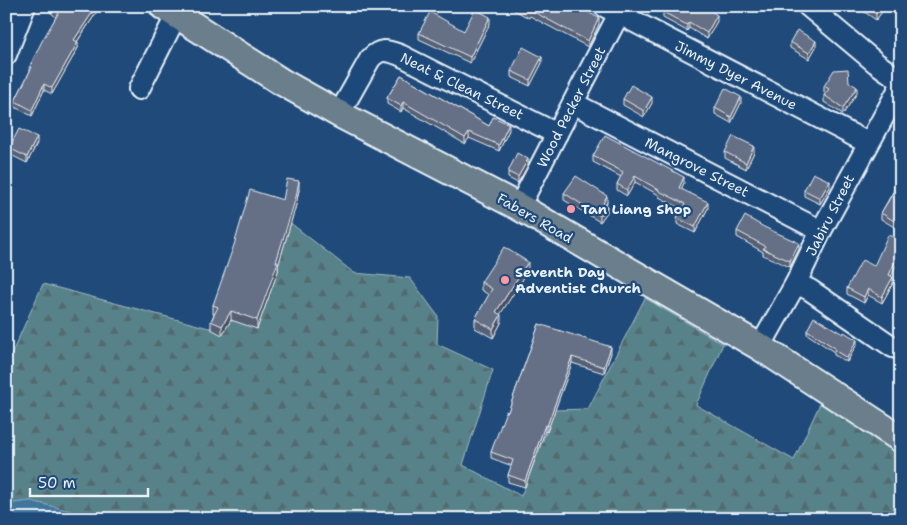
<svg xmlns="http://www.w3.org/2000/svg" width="907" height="525" font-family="'Shantell Sans',sans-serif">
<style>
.forest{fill:url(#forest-firs);stroke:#a0bac0}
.water{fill:#40759c;stroke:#83a7c1}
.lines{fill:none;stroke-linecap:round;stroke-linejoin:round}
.minor-casing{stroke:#e8f1f8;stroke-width:24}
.major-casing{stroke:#e8f1f8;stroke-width:30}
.minor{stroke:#1f4a7a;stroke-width:20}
.major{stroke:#6b7e8b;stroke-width:26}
.wall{fill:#575f73;stroke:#e8f1f8}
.shaded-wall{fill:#474e5e;stroke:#e8f1f8}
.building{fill:#656f86;stroke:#e8f1f8}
.poi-dot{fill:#ff9aa2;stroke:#1f4a7a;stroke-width:2}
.labels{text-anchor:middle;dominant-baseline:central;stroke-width:4.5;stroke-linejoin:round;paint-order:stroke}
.street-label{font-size:14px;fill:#e8f1f8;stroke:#1f4a7a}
.poi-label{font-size:14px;font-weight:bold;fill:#e8f1f8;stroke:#1f4a7a;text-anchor:start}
</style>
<defs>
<pattern id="forest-firs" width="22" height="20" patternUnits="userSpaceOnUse" patternTransform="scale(1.25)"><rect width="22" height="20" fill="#598289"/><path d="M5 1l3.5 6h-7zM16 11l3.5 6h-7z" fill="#516b70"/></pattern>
</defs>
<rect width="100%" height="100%" fill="#1f4a7a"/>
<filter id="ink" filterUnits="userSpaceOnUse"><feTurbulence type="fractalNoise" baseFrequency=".02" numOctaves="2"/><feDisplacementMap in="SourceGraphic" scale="10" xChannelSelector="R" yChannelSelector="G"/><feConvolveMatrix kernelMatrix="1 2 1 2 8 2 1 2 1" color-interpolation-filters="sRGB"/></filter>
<g filter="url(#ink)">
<path class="forest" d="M 288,221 L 354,273 L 410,278 L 438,316 L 437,344 L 493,370 L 463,465 L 521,496 L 555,410 L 588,409 L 645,298 L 723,344 L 696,405 L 794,460 L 823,397 L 901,448 L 901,519 L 101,519 L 31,501 L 6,504 L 6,366 L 43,284 L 209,328 L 249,316 Z"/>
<path class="water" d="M 31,501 L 101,519 L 6,519 L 6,504 Z"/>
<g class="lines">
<defs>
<path id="minor" d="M 604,6 L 868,143
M 808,6 L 876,63 L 901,81
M 6,55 L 25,6
M 139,89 L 181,6
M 573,103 L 821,231
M 339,114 L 370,59 C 380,48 387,50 400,55 L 557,134
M 519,207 L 623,6
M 796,283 L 810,290 L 893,347 L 901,349
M 760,347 L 796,283 L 821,231 L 901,85"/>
<path id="major" d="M 163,6 L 280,81 L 339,114 L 519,207 L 760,347 L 901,439"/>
</defs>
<use href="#minor" class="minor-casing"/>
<use href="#major" class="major-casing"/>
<use href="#minor" class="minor"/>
<use href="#major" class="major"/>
</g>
<path class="wall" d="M 514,6 L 572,6 L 599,24 L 588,47 L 530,16 L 529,18 L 514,10 Z
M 863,6 L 886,6 L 876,20 L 863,11 Z
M 51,7 L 96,13 L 77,42 L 78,48 L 52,94 L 44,90 L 32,116 L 15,107 L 15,101 L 30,71 L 30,66 L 56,17 L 51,13 Z
M 663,12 L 717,21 L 707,39 L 689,28 L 687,31 L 663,18 Z
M 490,23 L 470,63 L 419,39 L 419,33 L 464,31 Z
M 901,31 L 901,46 L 896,43 L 896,37 Z
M 790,42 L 816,47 L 809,59 L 790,48 Z
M 542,63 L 530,86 L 511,77 L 511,71 Z
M 401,75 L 489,126 L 509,130 L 499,151 L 469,138 L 465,144 L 403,108 L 401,112 L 387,104 L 387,98 Z
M 824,86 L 857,93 L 843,114 L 824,102 L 824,95 L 826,93 L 824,92 Z
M 623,99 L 652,103 L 644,117 L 623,105 Z
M 741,103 L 731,123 L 715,114 L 715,108 Z
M 37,143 L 27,163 L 9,154 L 9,148 Z
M 725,152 L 754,152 L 746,169 L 725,158 Z
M 593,156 L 684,183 L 681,189 L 708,208 L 695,233 L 677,224 L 677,218 L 682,209 L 659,197 L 659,195 L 635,182 L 627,196 L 617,190 L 617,184 L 621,177 L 593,162 Z
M 528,165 L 518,183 L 508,178 L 508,172 Z
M 901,176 L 901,226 L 899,230 L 881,219 L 881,213 L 894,190 L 894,187 Z
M 830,187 L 820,204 L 804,196 L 804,190 Z
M 299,190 L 296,205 L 278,266 L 278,271 L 257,329 L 231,320 L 222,335 L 211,329 L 211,321 L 214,314 L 213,314 L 213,305 L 283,200 Z
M 564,193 L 607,202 L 606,205 L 607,212 L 600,222 L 564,200 Z
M 737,231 L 799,249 L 790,267 L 763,255 L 763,252 L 737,237 Z
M 901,240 L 901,255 L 891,276 L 893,283 L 882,303 L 868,295 L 864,303 L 847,294 L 847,288 L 874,266 Z
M 528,271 L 500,314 L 501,323 L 493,338 L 475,328 L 475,319 L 489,295 L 481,290 L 481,282 Z
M 539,324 L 611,353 L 604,373 L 572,363 L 547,432 L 545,431 L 525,487 L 508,482 L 508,475 L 512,466 L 491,458 L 491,452 L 508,412 Z
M 807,330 L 857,344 L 847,362 L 834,355 L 834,352 L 807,334 Z"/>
<path class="shaded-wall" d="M 8,6 L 11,6 L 6,16 L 6,10 Z
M 882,6 L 886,6 L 876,20 L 876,14 Z
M 96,7 L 96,13 L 74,46 L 74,40 Z
M 717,15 L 717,21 L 707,39 L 707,33 Z
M 490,17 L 490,23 L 470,63 L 470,57 Z
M 599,18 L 599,24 L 588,47 L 588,41 Z
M 689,22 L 689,28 L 687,31 L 687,25 Z
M 816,41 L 816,47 L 809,59 L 809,53 Z
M 78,42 L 78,48 L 52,94 L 52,88 Z
M 542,57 L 542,63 L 530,86 L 530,80 Z
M 44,84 L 44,90 L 32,116 L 32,110 Z
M 857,87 L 857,93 L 843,114 L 843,108 Z
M 652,97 L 652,103 L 644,117 L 644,111 Z
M 741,97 L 741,103 L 731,123 L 731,117 Z
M 403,102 L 403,108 L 401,112 L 401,106 Z
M 509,124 L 509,130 L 499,151 L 499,145 Z
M 469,132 L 469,138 L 465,144 L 465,138 Z
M 37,137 L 37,143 L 27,163 L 27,157 Z
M 754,146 L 754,152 L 746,169 L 746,163 Z
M 528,159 L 528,165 L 518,183 L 518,177 Z
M 635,176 L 635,182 L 627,196 L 627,190 Z
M 684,177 L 684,183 L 679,193 L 679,188 Z
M 299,181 L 299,190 L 296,205 L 278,266 L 278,271 L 257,329 L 257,320 L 276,262 Z
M 830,181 L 830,187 L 820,204 L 820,198 Z
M 607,196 L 607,202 L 603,209 L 603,203 Z
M 708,202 L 708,208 L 695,233 L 695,227 Z
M 607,206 L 607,212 L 600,222 L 600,216 Z
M 901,220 L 901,226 L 899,230 L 899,224 Z
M 799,243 L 799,249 L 790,267 L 790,261 Z
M 901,249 L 901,255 L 889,281 L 889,275 Z
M 528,262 L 528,271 L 496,321 L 496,312 Z
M 893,277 L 893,283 L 882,303 L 882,297 Z
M 868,289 L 868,295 L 864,303 L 864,297 Z
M 231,311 L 231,320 L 222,335 L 222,326 Z
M 501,315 L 501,323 L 493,338 L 493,329 Z
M 857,340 L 857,344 L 847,362 L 847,358 Z
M 611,347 L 611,353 L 604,373 L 604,367 Z
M 572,357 L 572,363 L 547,432 L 547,426 Z
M 545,425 L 545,431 L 525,487 L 525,481 Z"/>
<path class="building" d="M 51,6 L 95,6 L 96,7 L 74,40 L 78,42 L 52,88 L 44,84 L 32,110 L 15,101 L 32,67 L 30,66 L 42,41 L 59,12 L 51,7 Z
M 519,6 L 572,6 L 583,12 L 584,10 L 599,18 L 588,41 L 530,10 L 529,12 Z
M 666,6 L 704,6 L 717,15 L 707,33 L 689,22 L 687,25 L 663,12 Z
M 865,6 L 882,6 L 876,14 Z
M 475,9 L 490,17 L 470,57 L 419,33 L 430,12 L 464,31 Z
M 797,30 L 816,41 L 809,53 L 790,42 Z
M 901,31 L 901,40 L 896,37 Z
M 523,47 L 542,57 L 530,80 L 511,71 Z
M 848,69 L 849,82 L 857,87 L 843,108 L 824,95 L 829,89 L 824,86 L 834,70 Z
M 401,75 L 489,126 L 493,117 L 509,124 L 499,145 L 469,132 L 465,138 L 403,102 L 401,106 L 387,98 Z
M 631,85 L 652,97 L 644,111 L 623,99 Z
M 725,88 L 741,97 L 731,117 L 715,108 Z
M 19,129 L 37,137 L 27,157 L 9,148 Z
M 605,135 L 684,177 L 679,188 L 708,202 L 695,227 L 677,218 L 685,204 L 659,191 L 659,190 L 635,176 L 627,190 L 617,184 L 623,172 L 593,156 Z
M 733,136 L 754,146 L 746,163 L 725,152 Z
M 517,153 L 528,159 L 518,177 L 508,172 Z
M 813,173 L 830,181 L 820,198 L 804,190 Z
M 576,176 L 607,196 L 603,203 L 607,206 L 600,216 L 564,193 Z
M 901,176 L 901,220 L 899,224 L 881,213 L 896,188 L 894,187 Z
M 287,179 L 299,181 L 296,197 L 276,262 L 278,262 L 257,320 L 231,311 L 222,326 L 211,321 L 218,307 L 213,305 L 234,245 L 250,190 L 283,200 Z
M 745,216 L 764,227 L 799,243 L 790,261 L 763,249 L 765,246 L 737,231 Z
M 888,235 L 901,240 L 901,249 L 889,275 L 893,277 L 882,297 L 868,289 L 864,297 L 847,288 L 862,260 L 874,266 Z
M 504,247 L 528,262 L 496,312 L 501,315 L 493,329 L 475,319 L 492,289 L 481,282 Z
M 814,317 L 843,334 L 844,332 L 857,340 L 847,358 L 834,350 L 835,348 L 807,330 Z
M 539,324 L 611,347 L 604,367 L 572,357 L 547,426 L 545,425 L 525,481 L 508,475 L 513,460 L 491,452 L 506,411 L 508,412 Z"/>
</g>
<g class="poi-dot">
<circle cx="571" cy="209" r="5"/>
<circle cx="505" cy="280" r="5"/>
</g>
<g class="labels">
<g class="street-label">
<text transform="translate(736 75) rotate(27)">Jimmy Dyer Avenue</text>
<text transform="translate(462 86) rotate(26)">Neat &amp; Clean Street</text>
<text transform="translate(571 107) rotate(-63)">Wood Pecker Street</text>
<text transform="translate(697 167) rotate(27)">Mangrove Street</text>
<text transform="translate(830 215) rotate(-63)">Jabiru Street</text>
<text transform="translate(535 218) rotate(30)">Fabers Road</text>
</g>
<g class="poi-label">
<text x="581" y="209">Tan Liang Shop</text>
<text x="515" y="272">Seventh Day<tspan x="515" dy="16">Adventist Church</tspan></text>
</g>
</g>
<rect width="907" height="525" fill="none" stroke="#1f4a7a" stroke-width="25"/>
<rect x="12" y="12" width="882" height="500" fill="none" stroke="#e8f1f8" stroke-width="2" filter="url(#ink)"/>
<path d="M30 488v8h118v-8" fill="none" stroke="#e8f1f8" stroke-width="2.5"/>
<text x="38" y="488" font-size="15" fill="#e8f1f8" stroke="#1f4a7a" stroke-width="4" paint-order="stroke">50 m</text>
</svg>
